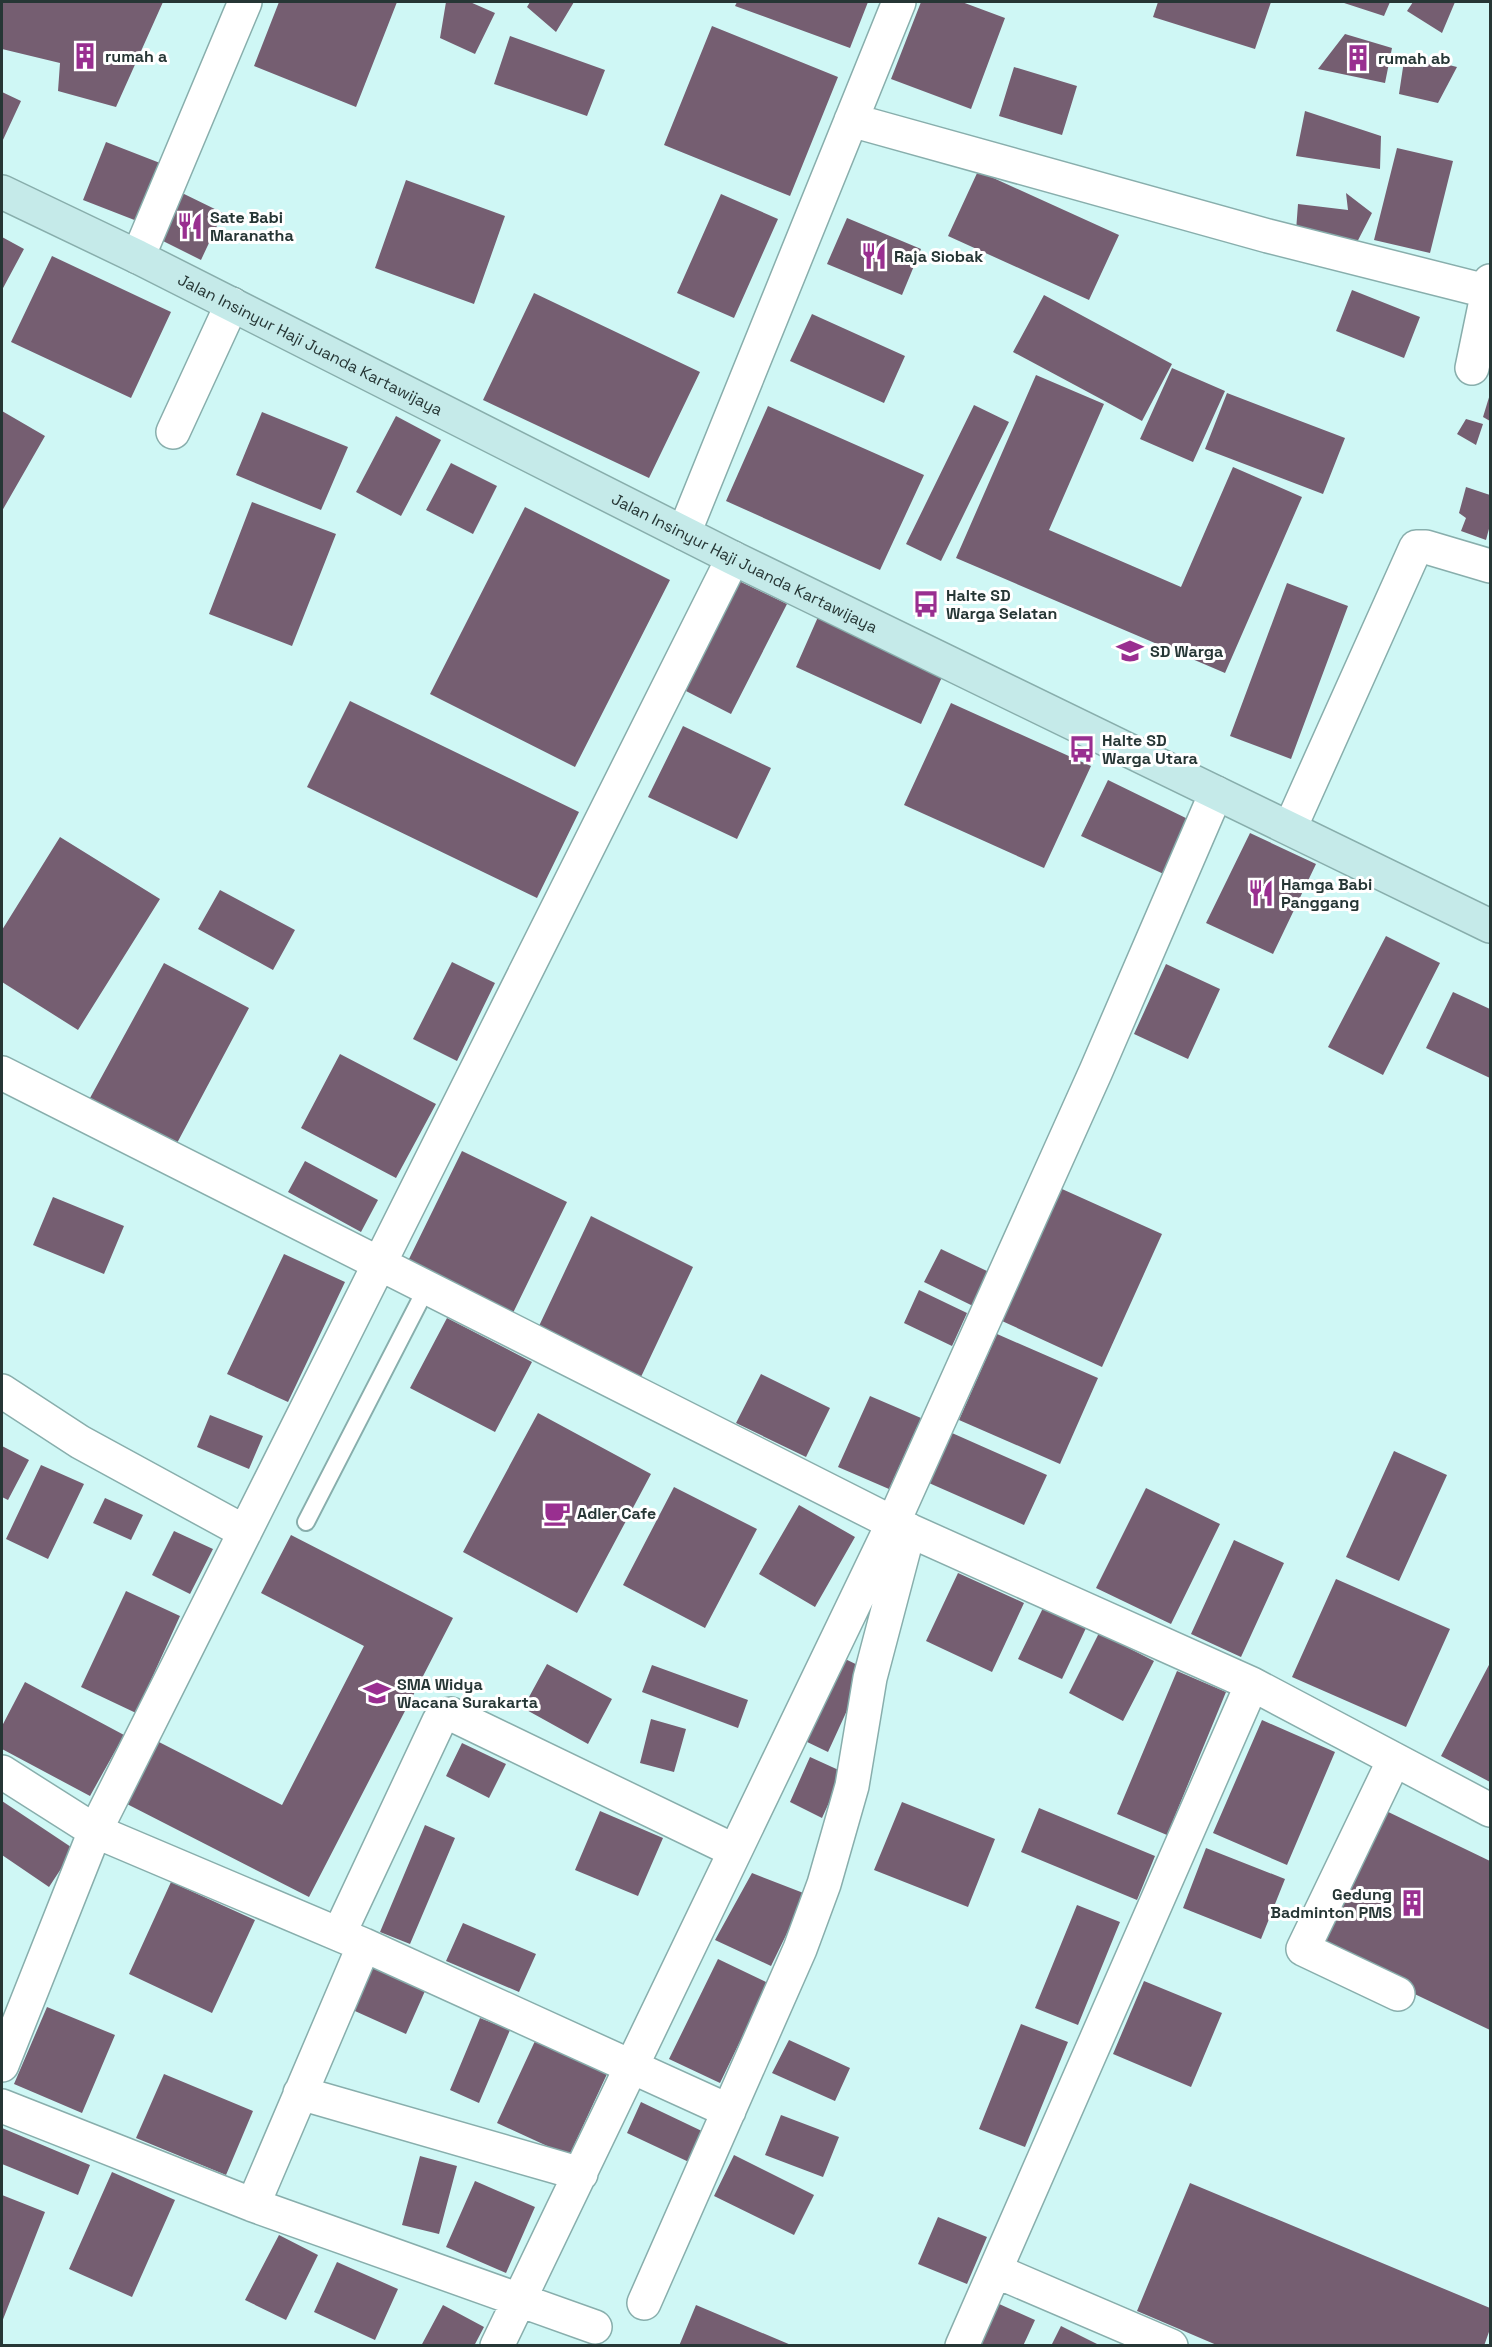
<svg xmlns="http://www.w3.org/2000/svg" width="1492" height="2347" font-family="'Space Grotesk',sans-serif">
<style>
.building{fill:#755e71}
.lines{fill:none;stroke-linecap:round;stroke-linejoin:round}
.service-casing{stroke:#88aeac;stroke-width:20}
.minor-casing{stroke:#88aeac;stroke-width:36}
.secondary-casing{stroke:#88aeac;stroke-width:36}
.service{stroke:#fff;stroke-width:16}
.minor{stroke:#fff;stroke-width:33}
.secondary{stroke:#c5eae9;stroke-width:33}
.labels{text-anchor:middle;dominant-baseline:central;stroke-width:6;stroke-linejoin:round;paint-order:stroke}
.poi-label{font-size:16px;font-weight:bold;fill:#263635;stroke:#fff;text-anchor:start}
.street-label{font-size:16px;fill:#263635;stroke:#fff}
</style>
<rect width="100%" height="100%" fill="#cff7f5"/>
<path class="building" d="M 2,2 L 163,2 L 116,107 L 58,91 L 60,63 L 2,49 Z
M 279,2 L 397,2 L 356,107 L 254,66 Z
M 446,2 L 470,2 L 495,13 L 475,54 L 440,38 Z
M 530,2 L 574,2 L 556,32 L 527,7 Z
M 737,2 L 868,2 L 850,48 L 735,6 Z
M 921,2 L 962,2 L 1005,18 L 971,109 L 891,79 Z
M 1158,2 L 1271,2 L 1255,49 L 1153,17 Z
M 1341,2 L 1390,2 L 1384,16 Z
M 1413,2 L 1455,2 L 1442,33 L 1407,11 Z
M 712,26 L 838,77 L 790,196 L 664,145 Z
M 1345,34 L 1392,48 L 1385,83 L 1318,69 Z
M 510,36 L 605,70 L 587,116 L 494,84 Z
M 1405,54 L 1457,67 L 1438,103 L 1399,94 Z
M 1014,67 L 1077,86 L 1062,135 L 999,116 Z
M 2,92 L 21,101 L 2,142 Z
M 1305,111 L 1381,136 L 1380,169 L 1296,156 Z
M 106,142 L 160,163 L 137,221 L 83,200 Z
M 1397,148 L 1453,161 L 1430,253 L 1374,240 Z
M 978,171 L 1119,235 L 1089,300 L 948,236 Z
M 406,180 L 505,216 L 474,304 L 375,268 Z
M 180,192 L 223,213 L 201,260 L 157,238 Z
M 1346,193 L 1372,213 L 1352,252 L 1296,231 L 1298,204 L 1348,210 Z
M 721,194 L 778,219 L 734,318 L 677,293 Z
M 847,218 L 921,249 L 902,295 L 827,264 Z
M 2,237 L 24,249 L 2,290 Z
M 52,256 L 171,312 L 131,398 L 11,342 Z
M 1352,290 L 1420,317 L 1404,358 L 1336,331 Z
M 534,293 L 700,372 L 649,478 L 483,400 Z
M 1044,295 L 1172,364 L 1142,421 L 1013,352 Z
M 812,314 L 905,356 L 884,403 L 790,361 Z
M 1172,368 L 1225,391 L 1193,462 L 1140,439 Z
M 1036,375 L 1104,404 L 1049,530 L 1181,587 L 1233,467 L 1302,497 L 1225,673 L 956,558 Z
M 1227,393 L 1345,438 L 1323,494 L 1205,449 Z
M 1490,394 L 1490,421 L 1483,417 Z
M 974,405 L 1009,422 L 941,561 L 906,544 Z
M 768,406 L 924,475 L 880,570 L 726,501 Z
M 2,411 L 45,436 L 2,511 Z
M 262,412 L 348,447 L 321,510 L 236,475 Z
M 396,416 L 441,440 L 401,516 L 356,492 Z
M 1466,419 L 1483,424 L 1476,445 L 1457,434 Z
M 451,463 L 497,486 L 473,534 L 426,510 Z
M 1466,487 L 1490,495 L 1490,525 L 1486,540 L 1461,531 L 1466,518 L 1459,513 Z
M 252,502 L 336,534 L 292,646 L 209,614 Z
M 525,507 L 670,580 L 575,767 L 430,694 Z
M 739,581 L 787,604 L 731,714 L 684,690 Z
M 1287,583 L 1348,606 L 1291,759 L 1230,736 Z
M 818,617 L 942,677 L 921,724 L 796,667 Z
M 350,701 L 579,812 L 537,898 L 307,787 Z
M 951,703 L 1091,766 L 1044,868 L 904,805 Z
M 683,726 L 771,768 L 737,839 L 648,797 Z
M 1108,780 L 1194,822 L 1168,876 L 1081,836 Z
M 1250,833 L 1316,864 L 1273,954 L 1206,923 Z
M 60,837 L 160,899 L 78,1030 L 2,982 L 2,930 Z
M 220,890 L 295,930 L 273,970 L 198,929 Z
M 1386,936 L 1440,963 L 1383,1075 L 1328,1047 Z
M 452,962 L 495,983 L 457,1061 L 413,1039 Z
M 164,963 L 249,1008 L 176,1145 L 90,1098 Z
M 1166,964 L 1220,989 L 1188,1059 L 1134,1034 Z
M 1453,992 L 1490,1009 L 1490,1078 L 1426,1048 Z
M 340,1054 L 436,1104 L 396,1178 L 301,1128 Z
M 462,1151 L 567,1202 L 512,1315 L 407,1263 Z
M 305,1161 L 378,1200 L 361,1232 L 288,1192 Z
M 1062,1189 L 1162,1234 L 1102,1367 L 1002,1321 Z
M 53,1197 L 124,1226 L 104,1274 L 33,1245 Z
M 591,1216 L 693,1267 L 640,1379 L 539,1326 Z
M 941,1249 L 989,1272 L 973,1306 L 924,1282 Z
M 284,1254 L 345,1282 L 288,1402 L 227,1374 Z
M 919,1290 L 967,1313 L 952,1346 L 904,1323 Z
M 447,1318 L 532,1362 L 495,1432 L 410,1388 Z
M 997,1334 L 1098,1378 L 1060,1464 L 959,1420 Z
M 761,1374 L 830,1408 L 806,1457 L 736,1423 Z
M 870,1396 L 921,1418 L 889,1489 L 838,1467 Z
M 538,1413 L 651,1474 L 577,1613 L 463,1552 Z
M 210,1415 L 263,1436 L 249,1469 L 197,1447 Z
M 952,1433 L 1047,1475 L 1024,1525 L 929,1483 Z
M 2,1446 L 29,1460 L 8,1500 L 2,1497 Z
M 1394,1451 L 1447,1475 L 1399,1581 L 1346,1557 Z
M 41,1465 L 84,1484 L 48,1559 L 6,1539 Z
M 674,1487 L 757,1529 L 705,1628 L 623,1585 Z
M 1146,1488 L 1220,1524 L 1171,1624 L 1096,1588 Z
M 105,1498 L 143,1515 L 131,1540 L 93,1523 Z
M 799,1505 L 855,1537 L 815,1607 L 759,1574 Z
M 174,1531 L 213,1549 L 190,1594 L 152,1575 Z
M 291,1535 L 453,1618 L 309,1897 L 125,1803 L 157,1741 L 282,1805 L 364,1646 L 261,1593 Z
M 1234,1540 L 1284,1563 L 1241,1657 L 1191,1634 Z
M 958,1573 L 1024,1603 L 992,1672 L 926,1641 Z
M 1336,1579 L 1450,1629 L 1406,1727 L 1292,1677 Z
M 126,1591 L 180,1616 L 136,1713 L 81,1687 Z
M 1043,1608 L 1086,1628 L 1062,1679 L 1018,1659 Z
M 1099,1633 L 1154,1661 L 1123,1721 L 1069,1693 Z
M 841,1657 L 866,1669 L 828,1752 L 803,1740 Z
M 1490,1663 L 1490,1782 L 1441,1756 Z
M 547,1664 L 612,1699 L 588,1744 L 523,1708 Z
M 652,1665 L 748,1700 L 738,1728 L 642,1692 Z
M 1177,1671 L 1226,1692 L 1167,1835 L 1117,1814 Z
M 25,1682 L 124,1735 L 90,1796 L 2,1749 L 2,1726 Z
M 651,1719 L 686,1729 L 674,1772 L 640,1763 Z
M 1262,1720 L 1335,1752 L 1287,1865 L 1213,1833 Z
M 462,1743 L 506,1764 L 489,1798 L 446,1776 Z
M 810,1757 L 843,1772 L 822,1818 L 790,1802 Z
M 2,1801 L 74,1849 L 49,1887 L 2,1855 Z
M 902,1802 L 995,1839 L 968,1907 L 874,1870 Z
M 1039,1808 L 1155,1856 L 1137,1900 L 1021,1852 Z
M 1380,1808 L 1490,1861 L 1490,2030 L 1314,1946 Z
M 600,1811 L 663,1838 L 638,1896 L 575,1870 Z
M 425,1825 L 455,1838 L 410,1944 L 380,1932 Z
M 1206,1848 L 1285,1879 L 1261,1939 L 1183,1908 Z
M 752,1873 L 806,1894 L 771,1966 L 715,1940 Z
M 171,1882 L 255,1920 L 212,2013 L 129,1974 Z
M 1077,1905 L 1120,1922 L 1078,2025 L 1035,2008 Z
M 463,1923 L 536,1954 L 519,1992 L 446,1961 Z
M 718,1959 L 768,1983 L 720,2083 L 669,2059 Z
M 366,1965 L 425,1991 L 406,2034 L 346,2007 Z
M 1144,1981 L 1222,2013 L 1191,2087 L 1113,2054 Z
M 47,2007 L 115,2035 L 82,2113 L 14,2084 Z
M 480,2018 L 510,2030 L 479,2103 L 450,2090 Z
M 1021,2024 L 1068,2042 L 1025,2147 L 979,2129 Z
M 789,2040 L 850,2068 L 835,2101 L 772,2073 Z
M 535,2041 L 607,2074 L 569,2156 L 497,2123 Z
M 164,2074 L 253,2111 L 226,2175 L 136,2138 Z
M 641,2102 L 706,2133 L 691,2163 L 627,2133 Z
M 781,2115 L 839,2137 L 823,2177 L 765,2155 Z
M 2,2128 L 90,2165 L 78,2195 L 2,2164 Z
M 734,2155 L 814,2195 L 794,2235 L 714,2196 Z
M 420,2156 L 457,2166 L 439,2234 L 402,2225 Z
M 112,2172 L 175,2200 L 132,2297 L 69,2269 Z
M 475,2181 L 535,2207 L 506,2273 L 446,2247 Z
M 1190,2183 L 1490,2308 L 1490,2329 L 1484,2346 L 1219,2346 L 1137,2311 Z
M 2,2195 L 45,2212 L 2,2322 Z
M 938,2217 L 987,2237 L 967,2284 L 918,2264 Z
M 279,2235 L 318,2255 L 286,2320 L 245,2300 Z
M 337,2262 L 398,2289 L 375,2340 L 314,2312 Z
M 997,2303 L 1035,2320 L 1023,2346 L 978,2346 Z
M 443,2305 L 484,2327 L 474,2346 L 421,2346 Z
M 696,2305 L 791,2345 L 791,2346 L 679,2346 Z
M 1061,2326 L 1101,2346 L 1051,2346 Z"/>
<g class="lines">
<defs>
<path id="service" d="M 306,1522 L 427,1287"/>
<path id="minor" d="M 851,120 L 1268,236 L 1490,292
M 138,257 L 245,2
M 1472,368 L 1490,281
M 173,432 L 232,304
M 684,533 L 899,2
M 1290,828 L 1416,547 L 1426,547 L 1490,566
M 2,1073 L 893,1523 L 1252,1684 L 1490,1810
M 2,1391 L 80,1442 L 245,1532
M 1394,1760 L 1303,1949 L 1398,1994
M 2,1772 L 95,1831 L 364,1945 L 729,2111
M 339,1934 L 439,1721 L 445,1715 L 451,1714 L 735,1851
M 2,2065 L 95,1831 L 733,558
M 300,2093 L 581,2174
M 2,2106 L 253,2205 L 595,2327
M 253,2205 L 364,1945
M 996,2271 L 1171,2346
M 644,2303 L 800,1949 L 824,1884 L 852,1786 L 870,1678 L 909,1530
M 497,2346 L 893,1523 L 1096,1071 L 1216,793
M 962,2346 L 1252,1684"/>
<g id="secondary">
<path id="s1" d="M 2,192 L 138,257 L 733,558 L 1490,926"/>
</g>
</defs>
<use href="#service" class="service-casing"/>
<use href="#minor" class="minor-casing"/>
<use href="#secondary" class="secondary-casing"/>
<use href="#service" class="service"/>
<use href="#minor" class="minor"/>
<use href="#secondary" class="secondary"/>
</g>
<defs>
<symbol id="building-bare" viewBox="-9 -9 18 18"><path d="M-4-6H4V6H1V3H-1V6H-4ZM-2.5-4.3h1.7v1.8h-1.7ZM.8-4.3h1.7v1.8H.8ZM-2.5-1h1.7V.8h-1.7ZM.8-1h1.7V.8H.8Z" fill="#992f90" stroke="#fff" stroke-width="2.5" paint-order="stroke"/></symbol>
<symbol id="restaurant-bare" viewBox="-9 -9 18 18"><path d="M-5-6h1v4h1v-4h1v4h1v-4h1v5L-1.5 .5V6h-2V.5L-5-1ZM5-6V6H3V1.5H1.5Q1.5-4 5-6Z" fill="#992f90" stroke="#fff" stroke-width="2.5" paint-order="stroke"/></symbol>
<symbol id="bus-bare" viewBox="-9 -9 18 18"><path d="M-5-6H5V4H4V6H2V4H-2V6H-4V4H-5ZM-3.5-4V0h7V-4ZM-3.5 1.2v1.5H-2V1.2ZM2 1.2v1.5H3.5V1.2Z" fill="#992f90" stroke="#fff" stroke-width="2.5" paint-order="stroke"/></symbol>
<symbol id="school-bare" viewBox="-9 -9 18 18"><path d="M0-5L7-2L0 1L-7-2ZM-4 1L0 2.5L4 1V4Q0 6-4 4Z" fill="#992f90" stroke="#fff" stroke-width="2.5" paint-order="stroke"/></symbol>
<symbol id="cafe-bare" viewBox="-9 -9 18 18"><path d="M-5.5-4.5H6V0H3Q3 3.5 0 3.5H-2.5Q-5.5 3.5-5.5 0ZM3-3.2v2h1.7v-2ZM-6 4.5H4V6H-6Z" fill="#992f90" stroke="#fff" stroke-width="2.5" paint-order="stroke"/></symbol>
</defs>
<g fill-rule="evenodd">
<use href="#building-bare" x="66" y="37" width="38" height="38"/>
<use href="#building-bare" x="1339" y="39" width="38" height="38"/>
<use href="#restaurant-bare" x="171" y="207" width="38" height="38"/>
<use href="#restaurant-bare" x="855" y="237" width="38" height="38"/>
<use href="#bus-bare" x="907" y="585" width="38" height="38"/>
<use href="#school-bare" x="1111" y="632" width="38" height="38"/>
<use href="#bus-bare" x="1063" y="730" width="38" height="38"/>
<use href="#restaurant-bare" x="1242" y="874" width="38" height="38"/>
<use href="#cafe-bare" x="538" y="1494" width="38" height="38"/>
<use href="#school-bare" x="358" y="1674" width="38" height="38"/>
<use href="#building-bare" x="1393" y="1884" width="38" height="38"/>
</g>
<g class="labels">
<g class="poi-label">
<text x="105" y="56">rumah a</text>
<text x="1378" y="58">rumah ab</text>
<text x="210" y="217">Sate Babi<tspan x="210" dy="18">Maranatha</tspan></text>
<text x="894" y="256">Raja Siobak</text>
<text x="946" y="595">Halte SD<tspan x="946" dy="18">Warga Selatan</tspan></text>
<text x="1150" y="651">SD Warga</text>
<text x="1102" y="740">Halte SD<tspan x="1102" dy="18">Warga Utara</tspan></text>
<text x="1281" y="884">Hamga Babi<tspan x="1281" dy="18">Panggang</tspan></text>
<text x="577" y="1513">Adler Cafe</text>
<text x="397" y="1684">SMA Widya<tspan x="397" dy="18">Wacana Surakarta</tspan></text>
<text x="1392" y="1894" text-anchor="end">Gedung<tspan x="1392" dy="18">Badminton PMS</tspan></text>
</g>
<g class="street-label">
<text stroke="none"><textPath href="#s1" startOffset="344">Jalan Insinyur Haji Juanda Kartawijaya</textPath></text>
<text stroke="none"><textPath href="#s1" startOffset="830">Jalan Insinyur Haji Juanda Kartawijaya</textPath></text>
</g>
</g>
<rect width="1492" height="2347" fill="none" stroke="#263635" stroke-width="6"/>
</svg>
